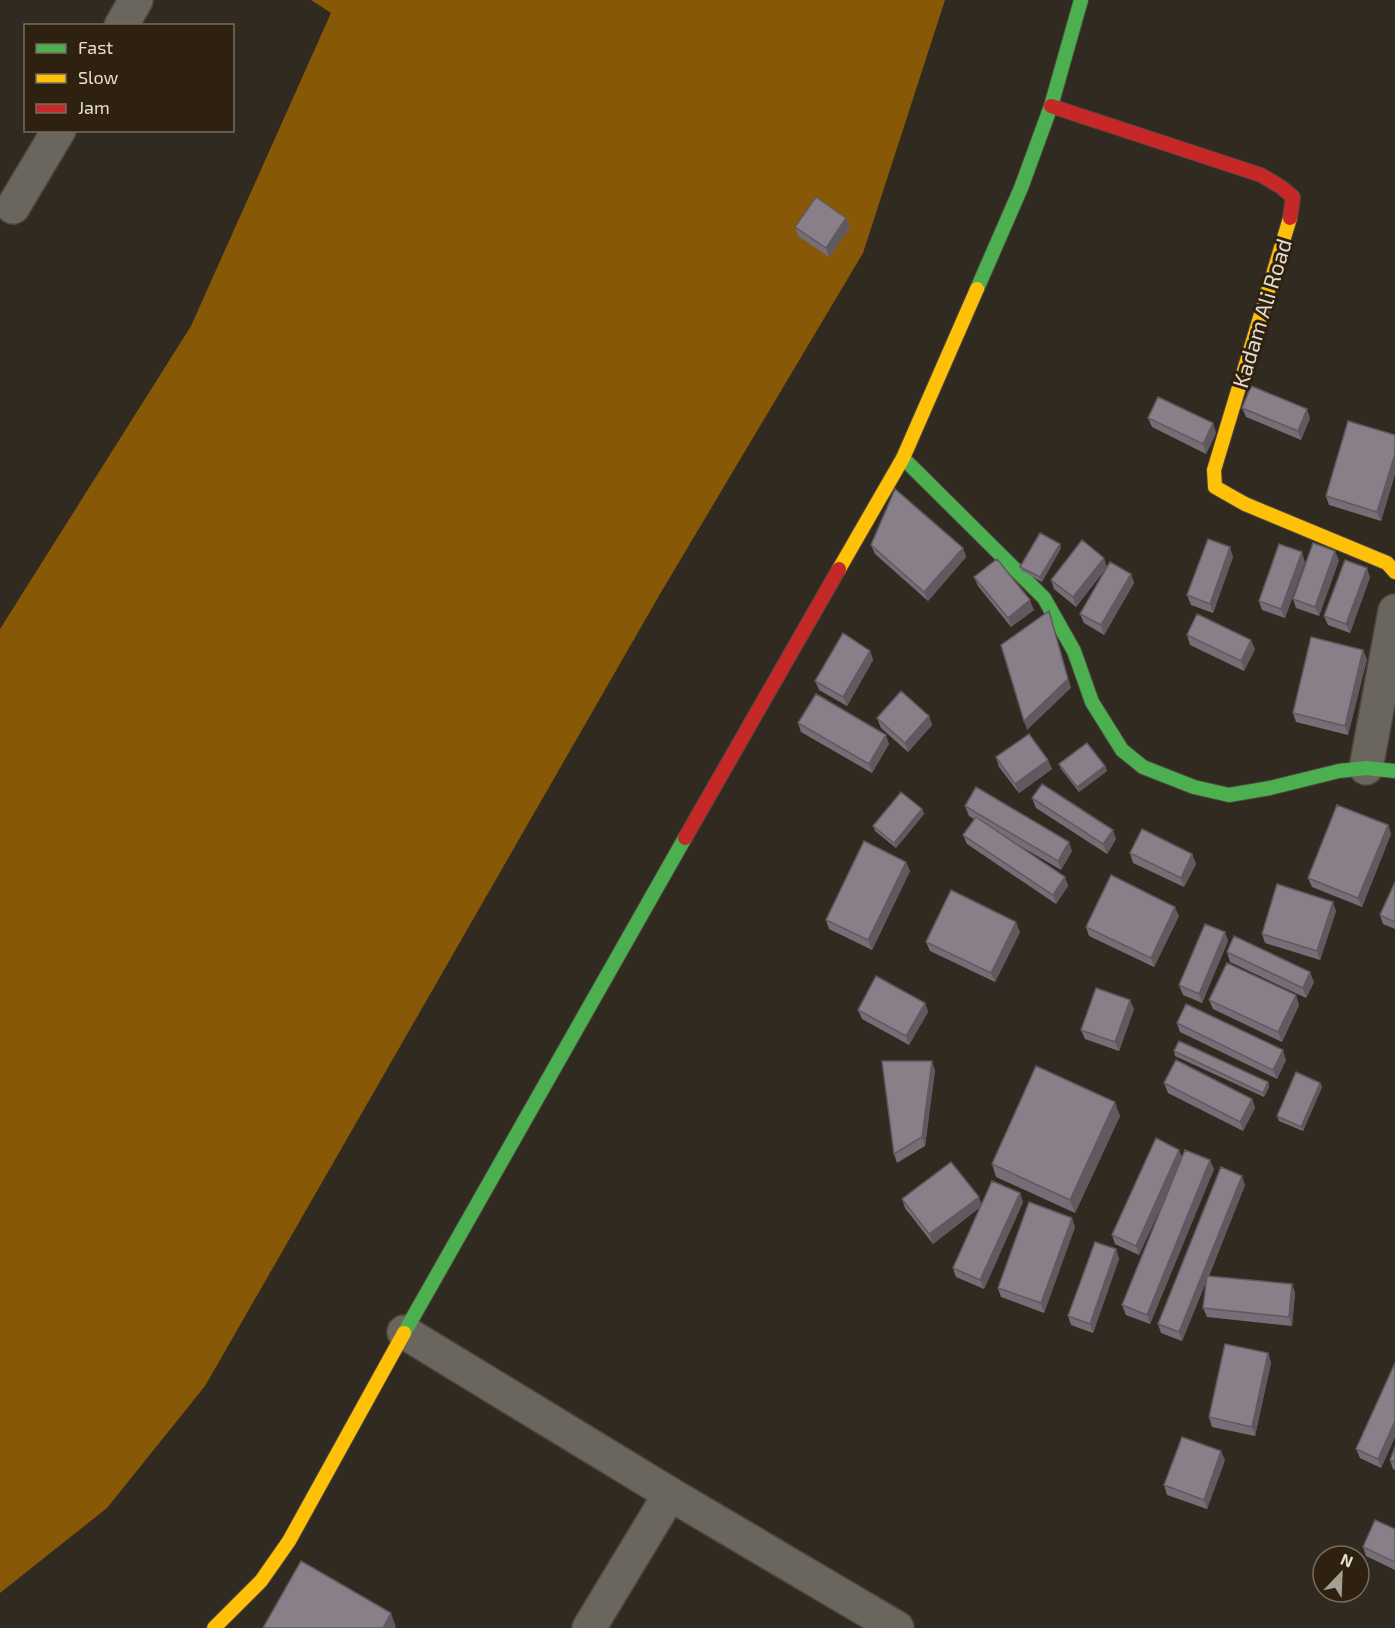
<svg xmlns="http://www.w3.org/2000/svg" width="1395" height="1628" font-family="'Exo 2',sans-serif">
<style>
.water{fill:#875906}
.lines{fill:none;stroke-linecap:round;stroke-linejoin:round}
.street-casing{stroke:#4d473e;stroke-width:36}
.fast-casing{stroke:#4d473e;stroke-width:16}
.slow-casing{stroke:#4d473e;stroke-width:16}
.jam-casing{stroke:#4d473e;stroke-width:16}
.street{stroke:#6a655d;stroke-width:33}
.fast{stroke:#4caf50;stroke-width:14}
.slow{stroke:#ffc107;stroke-width:14}
.jam{stroke:#c62828;stroke-width:14}
.wall{fill:#766d76}
.shaded-wall{fill:#605960}
.building{fill:#897f89;stroke:#605960;stroke-width:1.5}
.labels{text-anchor:middle;dominant-baseline:central;stroke-width:6;stroke-linejoin:round;paint-order:stroke}
.street-label{font-size:22px;fill:#e4dcd1;stroke:#2e210f}
</style>
<rect width="100%" height="100%" fill="#312a20"/>
<path class="water" d="M 311,0 L 945,0 L 863,253 L 660,594 L 205,1386 L 107,1508 L 0,1593 L 0,629 L 191,326 L 331,13 Z"/>
<g class="lines">
<defs>
<path id="street" d="M 121,26 L 136,0
M 13,207 L 59,130
M 1366,768 L 1395,611
M 404,1332 L 670,1494 L 897,1628
M 589,1628 L 670,1494"/>
<path id="fast" d="M 977,289 L 1021,188 L 1051,106 L 1081,0
M 903,458 L 1044,598 L 1074,651 L 1092,702 L 1122,750 L 1143,767 L 1194,787 L 1229,795 L 1270,788 L 1339,771 L 1366,768 L 1395,771
M 404,1333 L 685,838"/>
<path id="slow" d="M 1290,218 L 1214,470 L 1215,487 L 1245,504 L 1387,563 L 1395,572
M 839,569 L 903,458 L 977,289
M 214,1628 L 261,1581 L 289,1541 L 404,1333"/>
<path id="jam" d="M 1051,106 L 1261,175 L 1281,187 L 1293,197 L 1290,218
M 685,838 L 839,569"/>
</defs>
<use href="#street" class="street-casing"/>
<use href="#fast" class="fast-casing"/>
<use href="#slow" class="slow-casing"/>
<use href="#jam" class="jam-casing"/>
<use href="#street" class="street"/>
<use href="#fast" class="fast"/>
<use href="#slow" class="slow"/>
<use href="#jam" class="jam"/>
</g>
<path class="wall" d="M 846,218 L 850,228 L 829,257 L 798,236 L 795,227 Z
M 1242,408 L 1310,418 L 1301,440 L 1246,417 Z
M 1148,418 L 1213,423 L 1216,433 L 1206,454 L 1152,427 Z
M 1395,435 L 1395,474 L 1381,521 L 1329,505 L 1326,496 Z
M 871,545 L 963,548 L 966,557 L 928,601 L 875,554 Z
M 1061,548 L 1042,582 L 1022,571 L 1020,567 Z
M 1233,557 L 1213,613 L 1191,605 L 1187,595 Z
M 1339,560 L 1319,616 L 1296,608 L 1293,599 Z
M 1305,562 L 1285,618 L 1262,610 L 1259,601 Z
M 1107,567 L 1076,607 L 1054,589 L 1051,580 L 1107,567 L 1131,574 L 1134,583 L 1104,635 L 1084,623 L 1080,614 Z
M 974,577 L 1034,610 L 1011,627 L 978,586 Z
M 1370,577 L 1350,633 L 1328,625 L 1324,616 Z
M 1187,635 L 1255,649 L 1244,671 L 1190,645 Z
M 870,651 L 873,660 L 847,706 L 819,690 L 815,681 Z
M 1367,659 L 1348,735 L 1296,722 L 1293,713 Z
M 929,716 L 932,725 L 908,752 L 881,728 L 877,718 Z
M 798,723 L 889,744 L 872,773 L 801,732 Z
M 996,757 L 1052,769 L 1019,793 L 999,767 Z
M 1059,764 L 1105,766 L 1107,771 L 1079,792 L 1061,769 Z
M 1032,798 L 1116,839 L 1107,854 L 1036,808 Z
M 965,806 L 1072,851 L 1061,870 L 1010,840 L 1065,877 L 1068,886 L 1056,904 L 967,844 L 963,835 L 974,819 L 969,816 Z
M 922,809 L 924,814 L 896,848 L 875,831 L 873,826 Z
M 1388,825 L 1391,834 L 1362,907 L 1312,887 L 1308,878 Z
M 1130,853 L 1192,854 L 1196,864 L 1184,887 L 1133,863 Z
M 906,862 L 910,871 L 872,950 L 829,929 L 826,920 Z
M 1395,882 L 1395,929 L 1383,924 L 1380,915 Z
M 1336,911 L 1320,960 L 1265,943 L 1262,934 Z
M 1179,916 L 1154,967 L 1089,936 L 1086,927 Z
M 1020,932 L 995,982 L 930,951 L 926,942 Z
M 1225,932 L 1228,941 L 1202,1003 L 1183,995 L 1179,985 Z
M 1227,952 L 1314,982 L 1306,998 L 1230,962 Z
M 1209,1000 L 1299,1005 L 1282,1042 L 1213,1009 Z
M 925,1003 L 928,1012 L 909,1045 L 862,1019 L 858,1010 Z
M 1134,1009 L 1119,1051 L 1085,1039 L 1081,1030 Z
M 1177,1023 L 1286,1060 L 1277,1079 L 1180,1032 Z
M 1174,1051 L 1268,1082 L 1269,1087 L 1264,1097 L 1175,1056 Z
M 935,1070 L 925,1146 L 897,1163 L 894,1154 Z
M 1164,1083 L 1252,1099 L 1255,1108 L 1243,1131 L 1168,1093 Z
M 1320,1083 L 1322,1087 L 1303,1131 L 1279,1121 L 1277,1116 Z
M 1120,1116 L 1075,1213 L 996,1177 L 992,1164 Z
M 1182,1158 L 1214,1169 L 1150,1324 L 1126,1315 L 1122,1305 L 1175,1177 L 1139,1255 L 1115,1244 L 1112,1235 Z
M 1245,1185 L 1209,1276 L 1292,1284 L 1295,1293 L 1292,1326 L 1207,1317 L 1203,1308 L 1206,1282 L 1182,1341 L 1161,1333 L 1158,1324 Z
M 1020,1193 L 1023,1202 L 984,1289 L 956,1277 L 953,1268 L 980,1207 L 933,1244 L 905,1208 L 902,1199 L 981,1204 Z
M 1075,1227 L 1044,1313 L 1001,1297 L 998,1288 Z
M 1116,1249 L 1119,1259 L 1093,1333 L 1071,1325 L 1068,1316 Z
M 1268,1353 L 1271,1363 L 1255,1436 L 1212,1427 L 1209,1417 Z
M 1395,1363 L 1395,1437 L 1381,1468 L 1360,1458 L 1356,1449 Z
M 1395,1447 L 1395,1470 L 1393,1469 L 1390,1460 Z
M 1225,1460 L 1207,1509 L 1167,1495 L 1164,1485 Z
M 1395,1529 L 1395,1570 L 1366,1556 L 1363,1547 Z"/>
<path class="shaded-wall" d="M 846,218 L 850,228 L 829,257 L 826,248 Z
M 1307,409 L 1310,418 L 1301,440 L 1298,431 Z
M 1213,423 L 1216,433 L 1206,454 L 1203,444 Z
M 1395,454 L 1395,474 L 1381,521 L 1377,512 Z
M 1060,544 L 1061,548 L 1042,582 L 1040,577 Z
M 1230,547 L 1233,557 L 1213,613 L 1210,604 Z
M 963,548 L 966,557 L 928,601 L 924,592 Z
M 1335,551 L 1339,560 L 1319,616 L 1315,607 Z
M 1302,552 L 1305,562 L 1285,618 L 1281,609 Z
M 1104,558 L 1107,567 L 1076,607 L 1073,597 Z
M 1367,568 L 1370,577 L 1350,633 L 1346,624 Z
M 1131,574 L 1134,583 L 1104,635 L 1101,625 Z
M 1030,600 L 1034,610 L 1011,627 L 1008,618 Z
M 1049,611 L 1071,688 L 1027,730 L 1024,721 Z
M 1251,640 L 1255,649 L 1244,671 L 1241,661 Z
M 1363,650 L 1367,659 L 1348,735 L 1345,726 Z
M 870,651 L 873,660 L 847,706 L 843,697 Z
M 929,716 L 932,725 L 908,752 L 905,743 Z
M 886,735 L 889,744 L 872,773 L 869,764 Z
M 1048,760 L 1052,769 L 1019,793 L 1015,784 Z
M 1105,766 L 1107,771 L 1079,792 L 1077,787 Z
M 922,809 L 924,814 L 896,848 L 894,843 Z
M 1388,825 L 1391,834 L 1362,907 L 1358,898 Z
M 1113,830 L 1116,839 L 1107,854 L 1103,844 Z
M 1069,842 L 1072,851 L 1061,870 L 1058,861 Z
M 1192,854 L 1196,864 L 1184,887 L 1181,878 Z
M 906,862 L 910,871 L 872,950 L 868,940 Z
M 1065,877 L 1068,886 L 1056,904 L 1053,895 Z
M 1333,902 L 1336,911 L 1320,960 L 1317,951 Z
M 1175,907 L 1179,916 L 1154,967 L 1151,958 Z
M 1016,922 L 1020,932 L 995,982 L 991,973 Z
M 1225,932 L 1228,941 L 1202,1003 L 1199,994 Z
M 1310,972 L 1314,982 L 1306,998 L 1303,988 Z
M 1296,995 L 1299,1005 L 1282,1042 L 1278,1032 Z
M 1130,1000 L 1134,1009 L 1119,1051 L 1115,1042 Z
M 925,1003 L 928,1012 L 909,1045 L 906,1036 Z
M 1283,1050 L 1286,1060 L 1277,1079 L 1273,1070 Z
M 932,1061 L 935,1070 L 925,1146 L 922,1137 Z
M 1268,1082 L 1269,1087 L 1264,1097 L 1263,1093 Z
M 1320,1083 L 1322,1087 L 1303,1131 L 1301,1127 Z
M 1252,1099 L 1255,1108 L 1243,1131 L 1240,1122 Z
M 1115,1102 L 1120,1116 L 1075,1213 L 1070,1200 Z
M 1179,1150 L 1183,1159 L 1139,1255 L 1136,1246 Z
M 1210,1160 L 1214,1169 L 1150,1324 L 1147,1315 Z
M 1242,1176 L 1245,1185 L 1182,1341 L 1179,1332 Z
M 1020,1193 L 1023,1202 L 984,1289 L 980,1280 Z
M 979,1197 L 982,1206 L 933,1244 L 929,1234 Z
M 1072,1218 L 1075,1227 L 1044,1313 L 1041,1303 Z
M 1116,1249 L 1119,1259 L 1093,1333 L 1090,1324 Z
M 1292,1284 L 1295,1293 L 1292,1326 L 1289,1317 Z
M 1268,1353 L 1271,1363 L 1255,1436 L 1252,1427 Z
M 1395,1421 L 1395,1437 L 1381,1468 L 1378,1459 Z
M 1221,1451 L 1225,1460 L 1207,1509 L 1204,1500 Z
M 391,1613 L 396,1627 L 395,1628 L 383,1628 Z"/>
<path class="building" d="M 816,197 L 846,218 L 826,248 L 795,227 Z
M 1251,386 L 1307,409 L 1298,431 L 1242,408 Z
M 1158,397 L 1213,423 L 1203,444 L 1148,418 Z
M 1348,421 L 1395,435 L 1395,454 L 1377,512 L 1326,496 Z
M 895,489 L 963,548 L 924,592 L 871,545 Z
M 1040,533 L 1060,544 L 1040,577 L 1020,567 Z
M 1208,539 L 1230,547 L 1210,604 L 1187,595 Z
M 1082,540 L 1104,558 L 1073,597 L 1051,580 Z
M 1313,543 L 1335,551 L 1315,607 L 1293,599 Z
M 1279,544 L 1302,552 L 1281,609 L 1259,601 Z
M 997,559 L 1030,600 L 1008,618 L 974,577 Z
M 1345,560 L 1367,568 L 1346,624 L 1324,616 Z
M 1110,562 L 1131,574 L 1101,625 L 1080,614 Z
M 1049,611 L 1068,679 L 1024,721 L 1001,645 Z
M 1197,614 L 1251,640 L 1241,661 L 1187,635 Z
M 843,633 L 870,651 L 843,697 L 815,681 Z
M 1311,637 L 1363,650 L 1345,726 L 1293,713 Z
M 901,691 L 929,716 L 905,743 L 877,718 Z
M 816,694 L 886,735 L 869,764 L 798,723 Z
M 1029,734 L 1048,760 L 1015,784 L 996,757 Z
M 1087,743 L 1105,766 L 1077,787 L 1059,764 Z
M 1042,784 L 1113,830 L 1103,844 L 1032,798 Z
M 976,787 L 1069,842 L 1058,861 L 965,806 Z
M 901,792 L 922,809 L 894,843 L 873,826 Z
M 1337,805 L 1388,825 L 1358,898 L 1308,878 Z
M 976,817 L 1065,877 L 1053,895 L 963,835 Z
M 1142,829 L 1192,854 L 1181,878 L 1130,853 Z
M 864,841 L 906,862 L 868,940 L 826,920 Z
M 1111,875 L 1175,907 L 1151,958 L 1086,927 Z
M 1395,882 L 1395,922 L 1380,915 Z
M 1277,884 L 1333,902 L 1317,951 L 1262,934 Z
M 951,890 L 1016,922 L 991,973 L 926,942 Z
M 1205,924 L 1225,932 L 1199,994 L 1179,985 Z
M 1234,936 L 1310,972 L 1303,988 L 1227,952 Z
M 1227,963 L 1296,995 L 1278,1032 L 1209,1000 Z
M 876,976 L 925,1003 L 906,1036 L 858,1010 Z
M 1096,988 L 1130,1000 L 1115,1042 L 1081,1030 Z
M 1186,1004 L 1283,1050 L 1273,1070 L 1177,1023 Z
M 1179,1041 L 1268,1082 L 1263,1093 L 1174,1051 Z
M 1176,1060 L 1252,1099 L 1240,1122 L 1164,1083 Z
M 882,1061 L 932,1061 L 922,1137 L 894,1154 Z
M 1036,1066 L 1115,1102 L 1070,1200 L 992,1164 Z
M 1296,1072 L 1320,1083 L 1301,1127 L 1277,1116 Z
M 1156,1138 L 1179,1150 L 1136,1246 L 1112,1235 Z
M 1185,1150 L 1210,1160 L 1147,1315 L 1122,1305 Z
M 951,1162 L 979,1197 L 929,1234 L 902,1199 Z
M 1221,1167 L 1242,1176 L 1179,1332 L 1158,1324 Z
M 992,1181 L 1020,1193 L 980,1280 L 953,1268 Z
M 1029,1202 L 1072,1218 L 1041,1303 L 998,1288 Z
M 1095,1242 L 1116,1249 L 1090,1324 L 1068,1316 Z
M 1207,1276 L 1292,1284 L 1289,1317 L 1203,1308 Z
M 1225,1344 L 1268,1353 L 1252,1427 L 1209,1417 Z
M 1395,1363 L 1395,1421 L 1378,1459 L 1356,1449 Z
M 1182,1437 L 1221,1451 L 1204,1500 L 1164,1485 Z
M 1395,1447 L 1395,1462 L 1390,1460 Z
M 1375,1520 L 1395,1529 L 1395,1562 L 1363,1547 Z
M 301,1561 L 391,1613 L 383,1628 L 263,1628 Z"/>
<g class="labels">
<g class="street-label">
<text transform="translate(1261 313) rotate(-73)">Kadam Ali Road</text>
</g>
</g>
<rect x="24" y="24" width="210" height="108" fill="#2e210f" stroke="#776c5d" stroke-width="1.5"/>
<rect x="36" y="44" width="30" height="9" fill="#4caf50" stroke="#776c5d" stroke-width="1.5"/>
<text x="78" y="54" font-size="18" fill="#e4dcd1">Fast</text>
<rect x="36" y="74" width="30" height="9" fill="#ffc107" stroke="#776c5d" stroke-width="1.5"/>
<text x="78" y="84" font-size="18" fill="#e4dcd1">Slow</text>
<rect x="36" y="104" width="30" height="9" fill="#c62828" stroke="#776c5d" stroke-width="1.5"/>
<text x="78" y="114" font-size="18" fill="#e4dcd1">Jam</text>
<g transform="translate(1341 1574) rotate(23)"><circle r="28" fill="#2e210f" stroke="#776c5d" stroke-width="1.5"/>
<path d="M0-4.5L10 22L0 15L-10 22Z" fill="#a59e93"/>
<text y="-9" font-size="16" font-weight="bold" text-anchor="middle" fill="#e4dcd1">N</text>
</g>
</svg>
